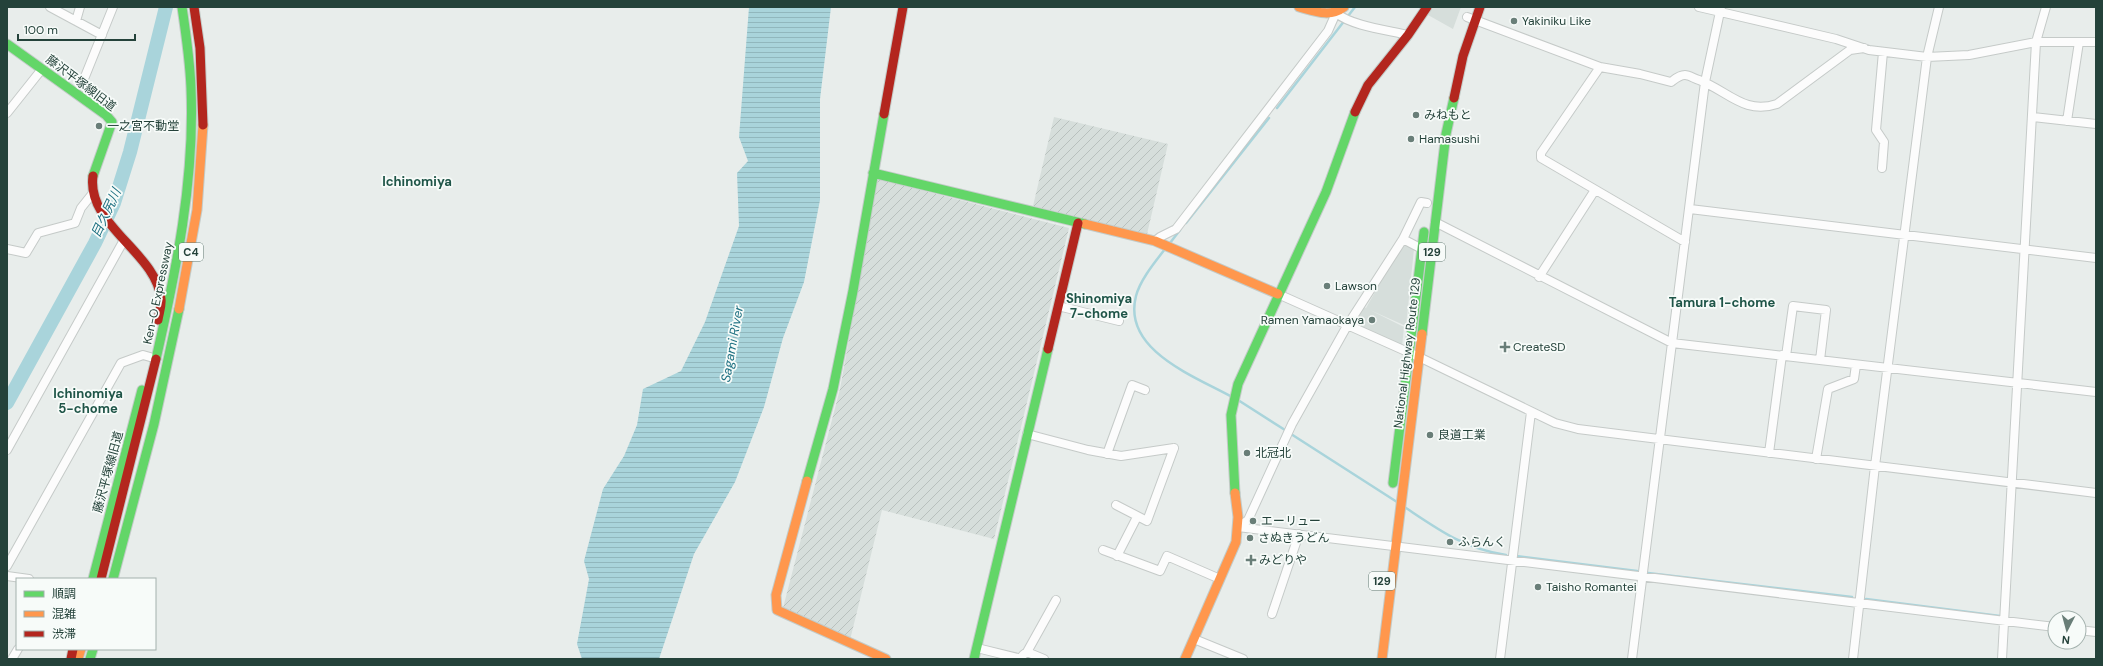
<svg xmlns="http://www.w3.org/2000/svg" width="2103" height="666" font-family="'DM Sans','Noto Sans JP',sans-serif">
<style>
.built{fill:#d6dedb}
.industrial{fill:url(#industrial-furrows)}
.water{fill:url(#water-rules)}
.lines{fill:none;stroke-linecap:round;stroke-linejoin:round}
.stream{stroke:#a9d4db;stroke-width:2.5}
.river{stroke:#a9d4db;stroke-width:14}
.street-casing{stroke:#c5cac8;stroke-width:10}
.fast-casing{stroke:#c3cbc8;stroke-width:11}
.slow-casing{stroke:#c3cbc8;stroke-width:11}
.jam-casing{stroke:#c3cbc8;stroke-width:11}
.street{stroke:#fcfcfc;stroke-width:8}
.fast{stroke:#63d668;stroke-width:9}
.slow{stroke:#ff974d;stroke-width:9}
.jam{stroke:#b3261e;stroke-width:9}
.poi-dot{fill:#697e78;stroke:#f7fbf9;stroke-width:1.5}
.labels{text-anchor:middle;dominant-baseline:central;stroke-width:3.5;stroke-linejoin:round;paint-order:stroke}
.shield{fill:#f7fbf9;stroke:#637a73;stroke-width:1}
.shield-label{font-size:11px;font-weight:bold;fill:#24423a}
.poi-label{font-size:12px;fill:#24423a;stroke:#f7fbf9;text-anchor:start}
.street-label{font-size:12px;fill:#24423a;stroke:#f7fbf9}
.neighbourhood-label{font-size:13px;font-weight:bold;fill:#1f5548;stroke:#f7fbf9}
.water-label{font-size:13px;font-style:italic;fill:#1c6f80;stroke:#f7fbf9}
</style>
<defs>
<pattern id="industrial-furrows" width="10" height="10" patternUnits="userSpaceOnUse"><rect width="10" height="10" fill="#d6dedb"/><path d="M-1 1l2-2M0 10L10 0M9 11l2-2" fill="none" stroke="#b8c0bd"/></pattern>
<pattern id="water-rules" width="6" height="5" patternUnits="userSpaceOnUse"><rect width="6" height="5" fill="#a9d4db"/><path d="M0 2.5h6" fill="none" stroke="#91b7bd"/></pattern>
</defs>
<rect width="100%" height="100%" fill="#e8edeb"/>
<path class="built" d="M 1433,7 L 1461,7 L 1453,29 L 1428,15 Z
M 1403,243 L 1414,249 L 1406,326 L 1370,310 L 1404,327 L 1402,347 L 1354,323 L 1362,306 L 1366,308 Z"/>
<path class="industrial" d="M 1054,117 L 1168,144 L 1147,234 L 1033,206 Z
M 878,179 L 1069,228 L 994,539 L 882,510 L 850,640 L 783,608 L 840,389 Z"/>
<path class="water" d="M 749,7 L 831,7 L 820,99 L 820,200 L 804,282 L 783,338 L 764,407 L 735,482 L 694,554 L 659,659 L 582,659 L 577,644 L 589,579 L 584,561 L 603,489 L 624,456 L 637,425 L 643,389 L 681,371 L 705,322 L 739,226 L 737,173 L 748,161 L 739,137 Z"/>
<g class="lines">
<path class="stream" d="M 1277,108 L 1355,7
M 1186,223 L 1269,118
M 1170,243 L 1180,230
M 1165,249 C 1155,262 1140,280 1136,296 C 1122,350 1194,376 1232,397
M 1238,400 L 1285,430
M 1291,434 L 1397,502
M 1406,508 C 1439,530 1465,549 1506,555
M 1516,556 L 1637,571
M 1648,573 L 1852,597
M 1866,599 L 2000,616"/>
<path class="river" d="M 7,403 L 95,243 L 114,203 L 130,152 L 166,7"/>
<defs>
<path id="street" d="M 50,7 L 102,35
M 1699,7 L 1836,39 L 1869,50 L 1927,57 L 1969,55 L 2036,42 L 2096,42
M 1467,17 L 1600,67
M 76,21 L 80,7
M 84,79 L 113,7
M 7,113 L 42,69
M 2033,117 L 2096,124
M 2067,121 L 2079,42
M 1882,168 L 1884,142 L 1876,130 L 1883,52
M 1690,209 L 2096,258
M 1435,222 L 1672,343 L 2096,392
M 1403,239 L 1422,249
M 1155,241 L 1160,237 L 1176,229 L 1328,31 L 1336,13 C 1352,26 1387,30 1408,35
M 1685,242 L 1541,158 L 1541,153 L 1600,67 L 1640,74 L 1671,82 C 1675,79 1679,75 1685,75 C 1689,75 1695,79 1699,80 C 1728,91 1744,115 1777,104 L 1850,50 L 1864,48
M 7,249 L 26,253 L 38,233 L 75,223 L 81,208 L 93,193
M 1539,277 L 1595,190
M 1278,294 L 1419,357 L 1555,423 L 1578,429 L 2096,493
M 1058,306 L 1119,321
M 1786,356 L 1793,306 L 1826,310 L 1820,360
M 1027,434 L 1088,450 L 1121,456 L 1174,448
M 7,450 L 124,240
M 1769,453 L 1782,355
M 1107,454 L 1132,385 L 1145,390
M 1816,459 L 1828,389 L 1854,379 L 1856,365
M 1116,505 L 1147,521 L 1174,448
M 1238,527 L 2055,627
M 1238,527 L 1248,520 L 1292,424 L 1347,326 L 1403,239 L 1421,202 L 1427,203
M 1103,550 L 1160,571 L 1167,556 L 1220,579
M 1117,556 L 1137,517
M 7,566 L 121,363 L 143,355 L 150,357
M 7,576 L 29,579
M 1272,614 L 1299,534
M 2079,630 L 2096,632
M 1194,639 L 1243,659
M 977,648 L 1018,658
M 1027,652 L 1056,600
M 1023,655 L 1027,652 L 1044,659
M 12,659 L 18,649
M 1500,659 L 1531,412
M 1632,659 L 1705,82 L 1721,7
M 1853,659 L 1875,466 L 1927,57 L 1939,7
M 2002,659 L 2036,42 L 2046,7"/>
<path id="fast" d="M 7,44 L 106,115 L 112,122 L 93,176
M 873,173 L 1085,224
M 1422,334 L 1446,134 L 1454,98
M 156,359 C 176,271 195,180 191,88 C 190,61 186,34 182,7
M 807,481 L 833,389 L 853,291 L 884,114
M 1393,483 L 1424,232
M 1235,493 L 1231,415 L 1238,384 L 1326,192 L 1355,112
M 93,579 L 142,390
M 113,579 L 154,424 L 179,309
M 90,659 L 93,649
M 974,659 L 1048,349"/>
<path id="slow" d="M 1299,7 C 1314,11 1330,18 1344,7
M 1085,224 L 1155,241 L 1278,294
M 179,309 L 197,210 L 203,125
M 807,481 L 776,595 L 777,610 L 886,659
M 78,659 L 81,649
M 1185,659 L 1236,542 L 1238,517 L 1235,493
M 1382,659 L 1422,334"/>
<path id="jam" d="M 194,7 L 200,48 L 203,125
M 1454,98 L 1463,56 L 1480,7
M 1355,112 L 1368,85 L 1408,35 L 1427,7
M 884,114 L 903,7
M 93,176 C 86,225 157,253 161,299 C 162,306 159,313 158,320
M 1048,349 L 1078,223
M 101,579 L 156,359
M 71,659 L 73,649"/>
</defs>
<use href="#street" class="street-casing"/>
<use href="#fast" class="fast-casing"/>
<use href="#slow" class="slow-casing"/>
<use href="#jam" class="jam-casing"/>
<use href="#street" class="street"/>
<use href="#fast" class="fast"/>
<use href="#slow" class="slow"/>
<use href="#jam" class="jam"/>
</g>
<g class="poi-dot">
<circle cx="1514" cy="21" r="4"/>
<circle cx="1416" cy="115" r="4"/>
<circle cx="99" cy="126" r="4"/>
<circle cx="1411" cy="139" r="4"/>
<circle cx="1327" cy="286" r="4"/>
<circle cx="1372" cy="320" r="4"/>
<path d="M1503 341h4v4h4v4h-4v4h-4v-4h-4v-4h4z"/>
<circle cx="1430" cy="435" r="4"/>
<circle cx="1247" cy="453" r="4"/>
<circle cx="1253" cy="521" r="4"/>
<circle cx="1250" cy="538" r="4"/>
<circle cx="1450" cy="542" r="4"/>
<path d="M1249 554h4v4h4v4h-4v4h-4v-4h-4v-4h4z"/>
<circle cx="1538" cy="587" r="4"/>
</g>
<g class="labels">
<g class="shield">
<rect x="179" y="243" width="24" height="18" rx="3"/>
<rect x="1419" y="243" width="26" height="18" rx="3"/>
<rect x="1369" y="572" width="26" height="18" rx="3"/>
</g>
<g class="shield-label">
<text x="191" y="252">C4</text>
<text x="1432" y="252">129</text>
<text x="1382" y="581">129</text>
</g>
<g class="poi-label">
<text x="1522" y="21">Yakiniku Like</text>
<text x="1424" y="115">みねもと</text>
<text x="107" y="126">一之宮不動堂</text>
<text x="1419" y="139">Hamasushi</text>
<text x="1335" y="286">Lawson</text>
<text x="1364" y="320" text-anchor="end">Ramen Yamaokaya</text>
<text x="1513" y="347">CreateSD</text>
<text x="1438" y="435">良道工業</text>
<text x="1255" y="453">北冠北</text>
<text x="1261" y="521">エーリュー</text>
<text x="1258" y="538">さぬきうどん</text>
<text x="1458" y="542">ふらんく</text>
<text x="1259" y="560">みどりや</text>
<text x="1546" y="587">Taisho Romantei</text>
</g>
<g class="street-label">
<text transform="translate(81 83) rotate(37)">藤沢平塚線旧道</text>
<text transform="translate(158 293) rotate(-78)">Ken-O Expressway</text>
<text transform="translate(1407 353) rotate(-83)">National Highway Route 129</text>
<text transform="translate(108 472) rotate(-75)">藤沢平塚線旧道</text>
</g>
<g class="neighbourhood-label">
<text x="417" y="181">Ichinomiya</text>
<text x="1099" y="298">Shinomiya<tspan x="1099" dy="15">7-chome</tspan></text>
<text x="1722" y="302">Tamura 1-chome</text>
<text x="88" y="393">Ichinomiya<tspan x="88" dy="15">5-chome</tspan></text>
</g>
<g class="water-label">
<text transform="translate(106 213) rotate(-65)">目久尻川</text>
<text transform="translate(732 344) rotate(-80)">Sagami River</text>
</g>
</g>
<rect width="2103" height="666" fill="none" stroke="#24423a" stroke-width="16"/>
<rect x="16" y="578" width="140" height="72" fill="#f7fbf9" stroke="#a3b1ad"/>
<rect x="24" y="591" width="20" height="6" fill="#63d668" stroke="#a3b1ad"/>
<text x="52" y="598" font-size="12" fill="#24423a">順調</text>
<rect x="24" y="611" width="20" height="6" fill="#ff974d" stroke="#a3b1ad"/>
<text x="52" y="618" font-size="12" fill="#24423a">混雑</text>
<rect x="24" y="631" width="20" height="6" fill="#b3261e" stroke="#a3b1ad"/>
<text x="52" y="638" font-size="12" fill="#24423a">渋滞</text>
<g transform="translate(2067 630) rotate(186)"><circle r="19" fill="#f7fbf9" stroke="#a3b1ad"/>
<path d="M0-3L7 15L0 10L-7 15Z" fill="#697e78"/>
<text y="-6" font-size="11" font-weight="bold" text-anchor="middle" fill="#24423a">N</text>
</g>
<path d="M18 34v6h117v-6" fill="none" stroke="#24423a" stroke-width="2"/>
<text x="24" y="34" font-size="12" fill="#24423a" stroke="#f7fbf9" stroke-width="3" paint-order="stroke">100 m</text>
</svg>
